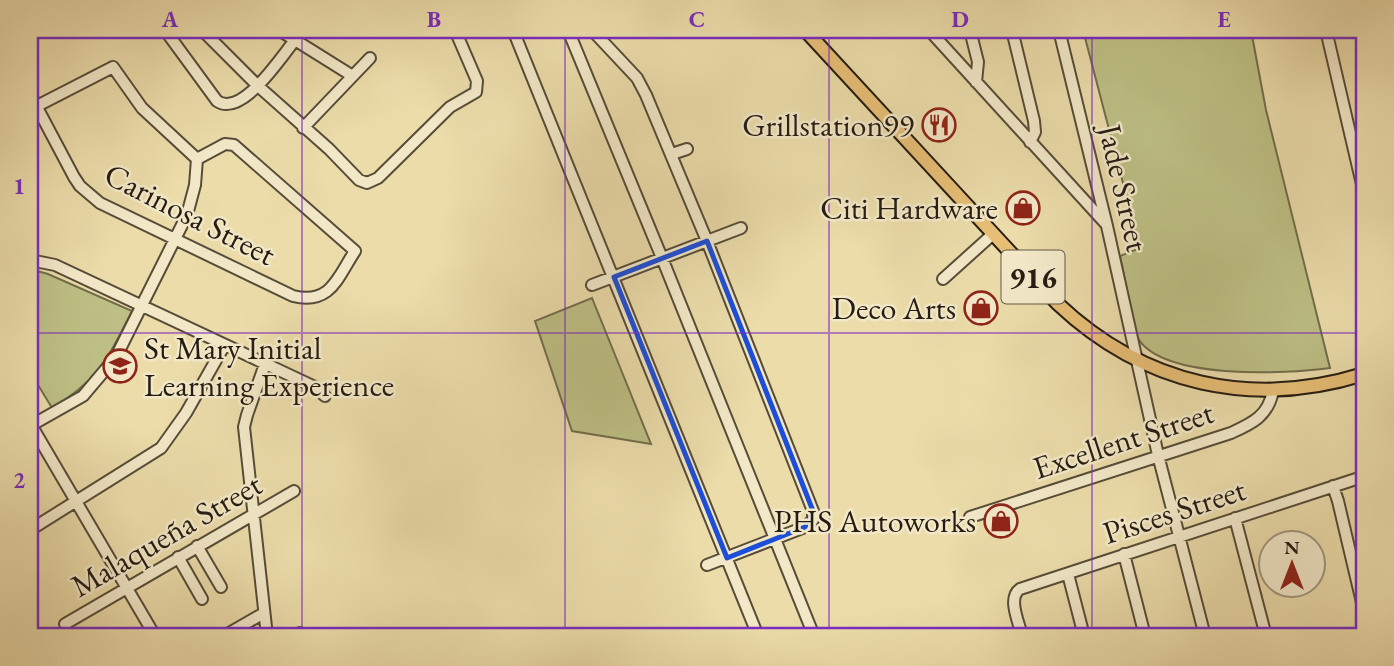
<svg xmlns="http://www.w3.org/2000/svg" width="1394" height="666" font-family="'EB Garamond',serif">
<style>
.green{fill:#bdbf84;stroke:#716e4b;stroke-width:2}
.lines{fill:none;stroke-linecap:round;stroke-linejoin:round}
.minor-casing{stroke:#564c38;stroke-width:14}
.major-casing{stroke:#251c12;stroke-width:16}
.minor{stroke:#f2e8c8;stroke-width:10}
.major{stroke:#e6be75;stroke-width:12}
.marked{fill:none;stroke:#1d4ed8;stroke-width:5;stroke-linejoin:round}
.grid{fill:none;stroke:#7b2cbf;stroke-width:2;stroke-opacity:0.55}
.labels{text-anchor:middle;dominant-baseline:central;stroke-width:5;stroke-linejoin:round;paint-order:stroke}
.shield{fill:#f2e8c8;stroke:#625949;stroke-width:2}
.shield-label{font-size:30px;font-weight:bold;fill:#251c12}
.poi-label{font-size:32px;fill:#251c12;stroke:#f2e8c8;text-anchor:end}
.street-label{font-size:32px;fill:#251c12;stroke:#f2e8c8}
.neatline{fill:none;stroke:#7b2cbf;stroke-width:2.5}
.grid-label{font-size:23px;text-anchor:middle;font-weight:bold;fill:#7b2cbf}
</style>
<rect width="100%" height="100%" fill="#ebdcaa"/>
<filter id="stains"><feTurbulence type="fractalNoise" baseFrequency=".00286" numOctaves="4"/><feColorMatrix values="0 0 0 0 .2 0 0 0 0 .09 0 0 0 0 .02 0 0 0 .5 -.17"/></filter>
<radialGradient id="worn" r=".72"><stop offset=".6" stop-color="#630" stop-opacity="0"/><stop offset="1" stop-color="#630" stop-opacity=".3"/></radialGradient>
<path class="green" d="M 1083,30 L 1251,30 L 1266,110 L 1330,368 C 1287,374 1158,381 1136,335 L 1120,256 L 1140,248 Z
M 30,269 L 48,274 L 132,311 C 108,358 99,380 52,408 L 32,375 L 30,376 Z
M 592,298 L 651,444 L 572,431 L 535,321 Z"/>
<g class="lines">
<defs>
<path id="minor" d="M 165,30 L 217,101 C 242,118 281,57 295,40
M 202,30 L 258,86 L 329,149 L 359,180 L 367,183 L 378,178 L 450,107 L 476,92 L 477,81 L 455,30
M 279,30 L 351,75
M 513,30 L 758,636
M 568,30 L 662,258 L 814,636
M 592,30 L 637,78 L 646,95 L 707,241 L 813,511 L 813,520 L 805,527 L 707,565
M 929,30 L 1106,224
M 970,30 L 978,62 L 976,82
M 1012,30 L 1034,121 L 1035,132 L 1030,142
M 1059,30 L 1107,226 L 1158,455 L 1205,636
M 1326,30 L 1364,193
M 30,94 L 74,177 L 80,186 L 100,203 L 293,296 C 331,305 337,278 355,251 L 234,145 L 225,144 L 197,159
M 37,106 L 113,67 L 142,108 L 197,159
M 303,128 L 370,58
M 672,154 L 687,149
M 30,260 L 55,265 L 315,387 L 325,396
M 943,279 L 993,234
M 592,285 L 741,228
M 265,364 L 247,415 L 244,427 L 267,636
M 30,423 L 155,636
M 30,426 L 83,396 L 116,357 L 187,215 L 195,185 L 197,159
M 1333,486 L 1338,501 L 1364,611
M 970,517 L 1231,433 C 1253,423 1268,416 1273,391
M 1235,518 L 1266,636
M 30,530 L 161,448 L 186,413 L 224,346
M 197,546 L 221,587
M 1124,554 L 1145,636
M 178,557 L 202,599
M 1068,574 L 1084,636
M 65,624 L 294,491
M 300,633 L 300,636
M 224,636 L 264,613
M 1022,636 C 1019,622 1007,598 1020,589 L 1356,479"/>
<path id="major" d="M 805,30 L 1058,304 C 1144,385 1252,409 1364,374"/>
</defs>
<use href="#minor" class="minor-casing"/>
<use href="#major" class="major-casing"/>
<use href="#minor" class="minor"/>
<use href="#major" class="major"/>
</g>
<path class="marked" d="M 707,241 L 813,511 L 805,527 L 727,558 L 614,277 Z"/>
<path class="grid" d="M 302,30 L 302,636M 565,30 L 565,636M 829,30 L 829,636M 1092,30 L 1092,636M 30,333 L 1364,333"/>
<defs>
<symbol id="restaurant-ring" viewBox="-11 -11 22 22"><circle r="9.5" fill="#f2e8c8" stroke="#8f2418" stroke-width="1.5"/><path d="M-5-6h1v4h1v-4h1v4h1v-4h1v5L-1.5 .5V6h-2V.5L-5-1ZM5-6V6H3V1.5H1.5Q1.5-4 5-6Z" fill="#8f2418"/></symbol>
<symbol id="shop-ring" viewBox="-11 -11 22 22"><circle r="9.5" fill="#f2e8c8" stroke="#8f2418" stroke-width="1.5"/><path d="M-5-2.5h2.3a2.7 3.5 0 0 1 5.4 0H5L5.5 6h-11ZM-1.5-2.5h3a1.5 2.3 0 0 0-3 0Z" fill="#8f2418"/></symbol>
<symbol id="school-ring" viewBox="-11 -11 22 22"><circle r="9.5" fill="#f2e8c8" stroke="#8f2418" stroke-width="1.5"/><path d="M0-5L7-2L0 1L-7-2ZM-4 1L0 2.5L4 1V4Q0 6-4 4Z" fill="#8f2418"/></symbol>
</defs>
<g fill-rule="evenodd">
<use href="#restaurant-ring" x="920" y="106" width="38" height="38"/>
<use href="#shop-ring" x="1004" y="189" width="38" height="38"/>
<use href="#shop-ring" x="962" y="289" width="38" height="38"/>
<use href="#school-ring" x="101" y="347" width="38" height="38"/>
<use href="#shop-ring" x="982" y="502" width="38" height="38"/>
</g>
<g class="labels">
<rect class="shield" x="1001.5" y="250.5" width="63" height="53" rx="5"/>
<g class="shield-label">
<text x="1033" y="277">916</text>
</g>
<g class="poi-label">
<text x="914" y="125">Grillstation99</text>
<text x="998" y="208">Citi Hardware</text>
<text x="956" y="308">Deco Arts</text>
<text x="144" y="348" text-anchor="start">St Mary Initial<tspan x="144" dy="37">Learning Experience</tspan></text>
<text x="976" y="521">PHS Autoworks</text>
</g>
<g class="street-label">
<text transform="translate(1124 188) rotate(77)">Jade Street</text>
<text transform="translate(190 214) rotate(27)">Carinosa Street</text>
<text transform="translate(1123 440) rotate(-18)">Excellent Street</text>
<text transform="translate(1174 511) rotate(-18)">Pisces Street</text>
<text transform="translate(166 535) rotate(-30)">Malaqueña Street</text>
</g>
</g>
<rect width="1394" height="666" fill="none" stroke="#ebdcaa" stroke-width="77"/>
<g transform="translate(1292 564)"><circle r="33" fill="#f2e8c8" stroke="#a0967f" stroke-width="2"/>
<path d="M0-5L12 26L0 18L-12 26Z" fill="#8f2418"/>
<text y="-10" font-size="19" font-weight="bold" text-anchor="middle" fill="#251c12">N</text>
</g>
<rect x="38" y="38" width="1318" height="590" class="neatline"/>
<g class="grid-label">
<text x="170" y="27">A</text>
<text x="434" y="27">B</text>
<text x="697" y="27">C</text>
<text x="960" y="27">D</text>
<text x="1224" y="27">E</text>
<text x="19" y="194">1</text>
<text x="19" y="488">2</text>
</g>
<rect width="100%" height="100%" filter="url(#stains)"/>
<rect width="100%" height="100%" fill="url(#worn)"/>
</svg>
